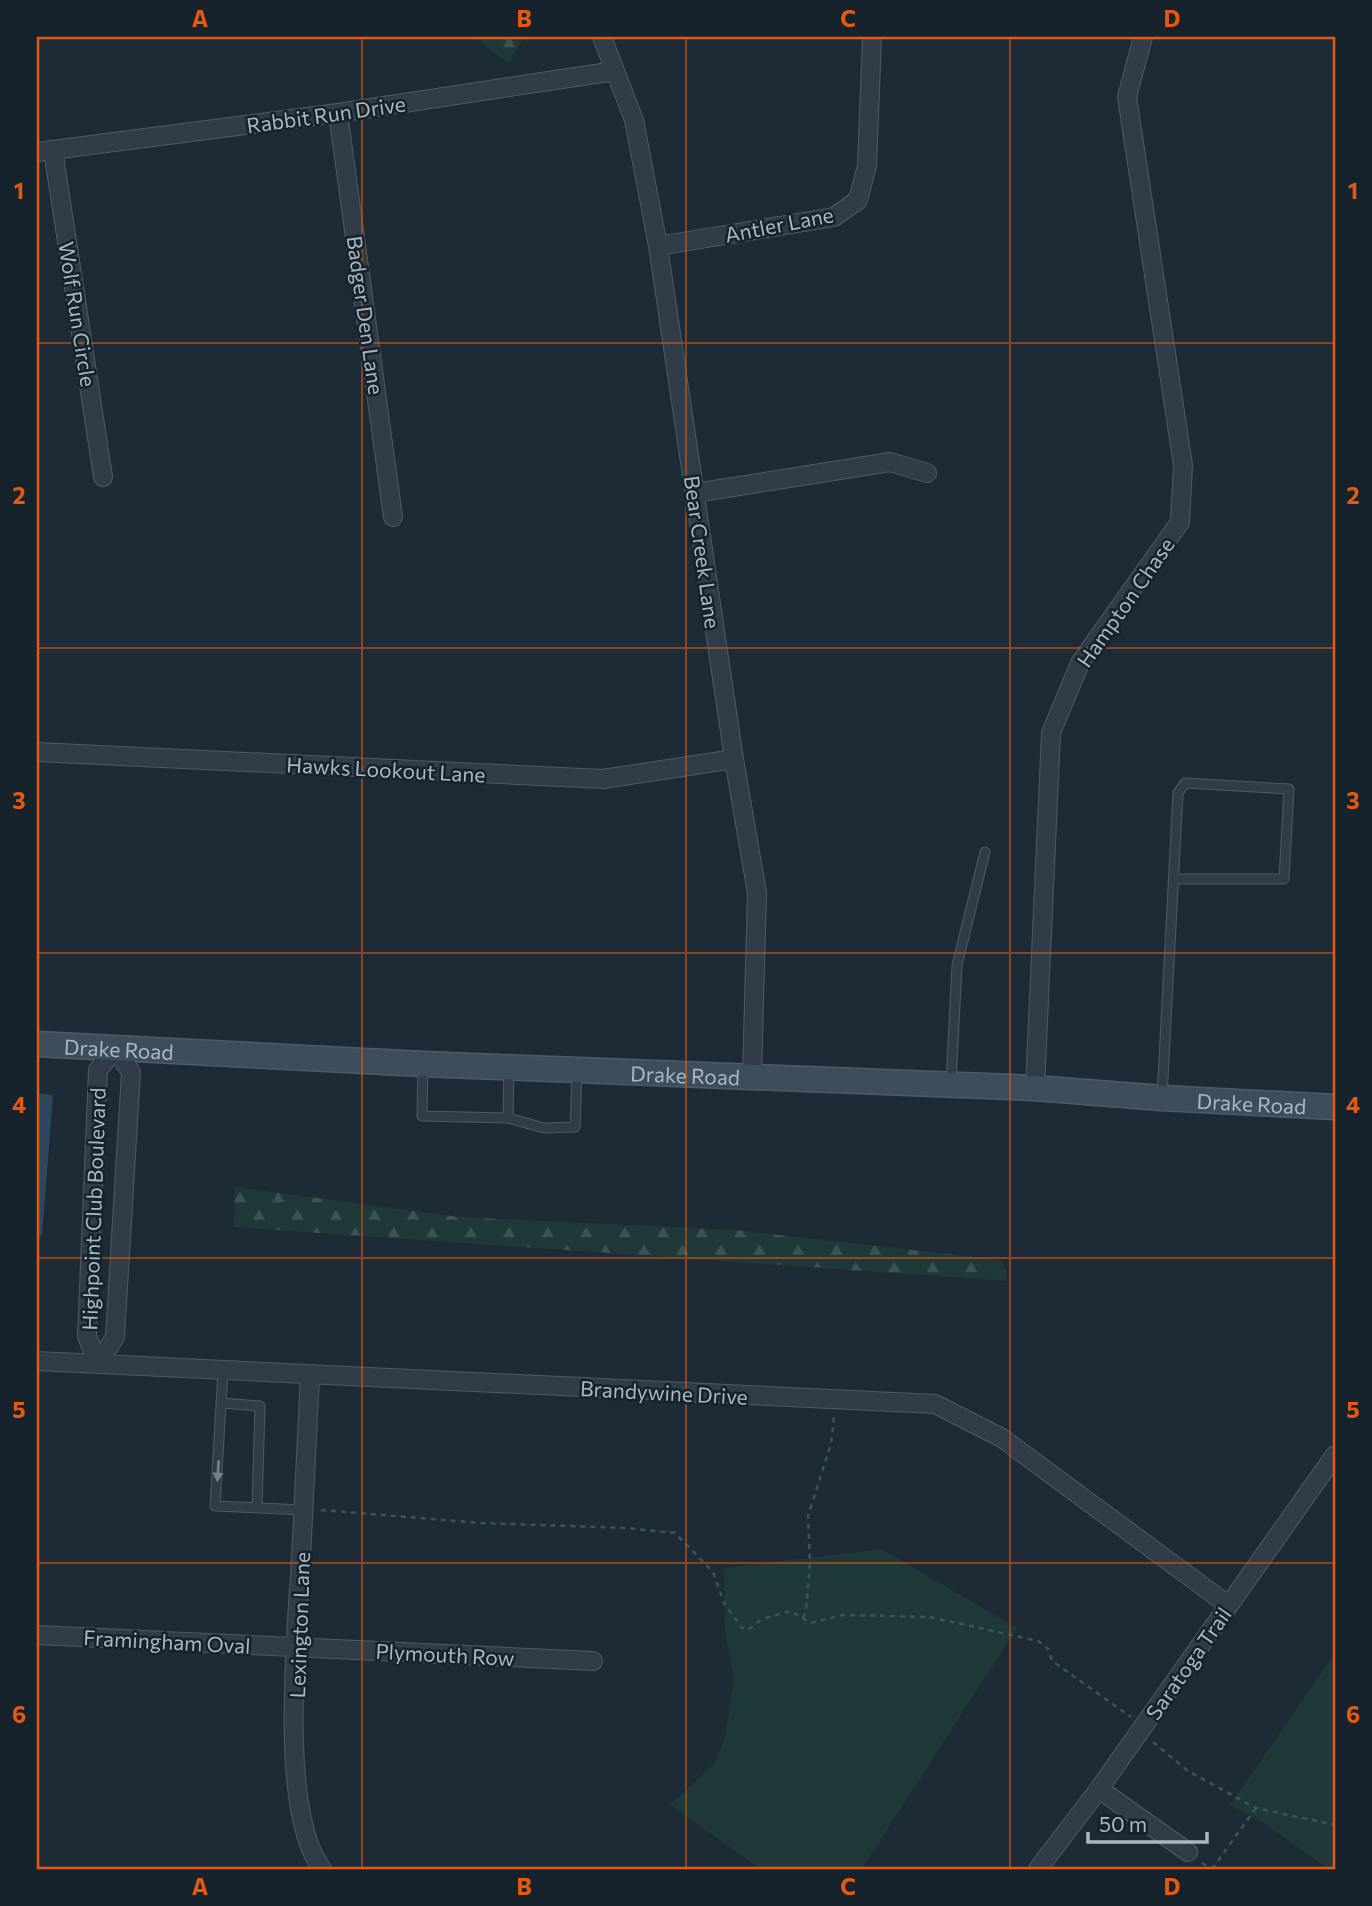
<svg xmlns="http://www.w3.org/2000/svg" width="1372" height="1906" font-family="Commissioner,sans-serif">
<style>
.forest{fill:url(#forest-firs)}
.park{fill:#1f3838}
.water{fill:#2c485f}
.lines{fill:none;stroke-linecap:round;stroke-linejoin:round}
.lane-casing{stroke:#4d5b66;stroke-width:11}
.street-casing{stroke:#4d5b66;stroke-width:20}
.secondary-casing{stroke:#4d5b66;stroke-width:27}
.path{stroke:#3c5554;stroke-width:2.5;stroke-dasharray:5 5;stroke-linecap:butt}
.lane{stroke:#303d48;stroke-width:9}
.street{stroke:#303d48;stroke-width:18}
.secondary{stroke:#3e4d5b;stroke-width:24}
.oneway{fill:#73818d}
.grid{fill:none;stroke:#e8590c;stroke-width:2;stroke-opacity:0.55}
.labels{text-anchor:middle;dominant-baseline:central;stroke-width:5;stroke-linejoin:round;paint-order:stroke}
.street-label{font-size:21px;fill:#a9b8c5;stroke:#16222c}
.neatline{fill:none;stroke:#e8590c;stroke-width:2.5}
.grid-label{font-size:23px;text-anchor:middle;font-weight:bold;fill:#e8590c}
</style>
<defs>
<pattern id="forest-firs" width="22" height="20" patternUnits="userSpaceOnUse" patternTransform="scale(1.75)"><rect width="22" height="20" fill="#1f3838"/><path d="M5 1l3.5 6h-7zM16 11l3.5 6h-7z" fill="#3d5353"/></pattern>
</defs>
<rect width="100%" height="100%" fill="#1d2b37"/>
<path class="forest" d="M 474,37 L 524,37 L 508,63 Z
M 235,1187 L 459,1217 L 735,1230 L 1002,1260 L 1008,1281 L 234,1227 Z"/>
<path class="park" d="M 882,1549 L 1017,1628 L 862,1869 L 760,1869 L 670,1805 L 714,1764 L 725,1738 L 734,1679 L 725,1632 L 724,1568 Z
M 1335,1653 L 1335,1869 L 1328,1869 L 1262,1822 L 1230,1805 Z"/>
<path class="water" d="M 37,1093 L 53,1095 L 42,1235 L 37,1236 Z"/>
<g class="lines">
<defs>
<path id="lane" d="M 423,1066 L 422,1116 L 508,1118 L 509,1068
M 951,1083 L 957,965 L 985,852
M 1162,1097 L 1178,793 L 1185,783 L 1289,789 L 1284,879 L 1174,879
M 508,1118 L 544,1128 L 575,1127 L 577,1071
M 223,1371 L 215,1506 L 304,1510
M 222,1403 L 260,1406 L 257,1508"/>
<path id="street" d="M 602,37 L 634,120 L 658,246 L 734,759 L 757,893 L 752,1075
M 338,113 L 393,517
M 53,150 L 103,477
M 37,152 L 338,113 L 615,71
M 658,246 L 834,217 L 858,200 L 867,166 L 872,37
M 695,493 L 890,462 L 927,473
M 37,752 L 603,779 L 734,759
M 115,1049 L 131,1072 L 115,1337 L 98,1364 L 87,1336 L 98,1070 Z
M 1035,1088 L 1051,733 L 1080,663 L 1180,522 L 1183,465 L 1127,97 L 1143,37
M 37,1361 L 935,1404 L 1002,1438 L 1228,1605
M 310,1375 C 307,1436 304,1497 301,1558 C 297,1632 278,1811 322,1869
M 37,1635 L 593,1661
M 1099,1789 L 1188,1852
M 1038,1869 L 1099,1789 L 1335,1455"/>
<g id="secondary">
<path id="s1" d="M 37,1044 L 423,1064 L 1035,1088 L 1162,1098 L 1335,1107"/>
</g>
</defs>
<use href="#lane" class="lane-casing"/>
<use href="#street" class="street-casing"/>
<use href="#secondary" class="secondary-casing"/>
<path class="path" d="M 321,1510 L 481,1523 L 627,1528 L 675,1533 L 713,1572 L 724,1603 L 742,1628 L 749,1629 L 762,1619 L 791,1611 L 810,1623 L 843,1615 L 930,1617 L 1038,1641 L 1048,1649 L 1052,1661 L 1131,1717
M 803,1618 L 806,1610 L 810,1563 L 808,1516 L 831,1444 L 834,1417
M 1153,1742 L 1188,1771 L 1256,1808 L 1335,1825
M 1202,1863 L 1211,1869
M 1212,1869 L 1256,1808"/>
<use href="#lane" class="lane"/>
<use href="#street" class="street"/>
<use href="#secondary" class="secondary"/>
</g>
<defs><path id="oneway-solid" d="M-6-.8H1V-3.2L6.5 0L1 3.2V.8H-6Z" transform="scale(1.75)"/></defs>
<use class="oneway" href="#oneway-solid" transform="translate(218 1471) rotate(94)"/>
<path class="grid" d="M 362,37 L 362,1869M 686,37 L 686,1869M 1010,37 L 1010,1869M 37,343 L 1335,343M 37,648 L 1335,648M 37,953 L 1335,953M 37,1258 L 1335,1258M 37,1563 L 1335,1563"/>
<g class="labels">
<g class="street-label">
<text transform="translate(326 114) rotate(-8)">Rabbit Run Drive</text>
<text transform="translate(779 224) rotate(-11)">Antler Lane</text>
<text transform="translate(78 314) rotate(81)">Wolf Run Circle</text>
<text transform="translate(366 315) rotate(82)">Badger Den Lane</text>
<text transform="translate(703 552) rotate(82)">Bear Creek Lane</text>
<text transform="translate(1125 602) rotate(-55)">Hampton Chase</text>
<text transform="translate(386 769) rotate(3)">Hawks Lookout Lane</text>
<text stroke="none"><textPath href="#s1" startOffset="82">Drake Road</textPath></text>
<text stroke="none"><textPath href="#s1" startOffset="649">Drake Road</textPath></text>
<text stroke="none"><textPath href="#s1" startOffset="1216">Drake Road</textPath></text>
<text transform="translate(93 1209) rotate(-88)">Highpoint Club Boulevard</text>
<text transform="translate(664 1392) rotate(3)">Brandywine Drive</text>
<text transform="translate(299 1625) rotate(-88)">Lexington Lane</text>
<text transform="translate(167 1641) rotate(3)">Framingham Oval</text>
<text transform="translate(445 1654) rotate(3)">Plymouth Row</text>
<text transform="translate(1188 1663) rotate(-55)">Saratoga Trail</text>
</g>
</g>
<rect width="1372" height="1906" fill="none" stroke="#16222c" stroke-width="77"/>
<path d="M1088 1832v10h119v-10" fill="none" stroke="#a9b8c5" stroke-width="3.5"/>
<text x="1099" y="1832" font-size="21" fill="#a9b8c5" stroke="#16222c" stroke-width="5" paint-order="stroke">50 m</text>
<rect x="38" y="38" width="1296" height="1830" class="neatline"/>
<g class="grid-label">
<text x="200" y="27">A</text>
<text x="524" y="27">B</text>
<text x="848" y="27">C</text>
<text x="1172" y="27">D</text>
<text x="19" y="199">1</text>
<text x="1353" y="199">1</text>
<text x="19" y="504">2</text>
<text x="1353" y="504">2</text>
<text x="19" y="809">3</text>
<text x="1353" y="809">3</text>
<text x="19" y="1113">4</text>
<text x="1353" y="1113">4</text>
<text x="19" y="1418">5</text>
<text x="1353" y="1418">5</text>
<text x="19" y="1723">6</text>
<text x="1353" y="1723">6</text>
<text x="200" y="1895">A</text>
<text x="524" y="1895">B</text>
<text x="848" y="1895">C</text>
<text x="1172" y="1895">D</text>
</g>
</svg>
